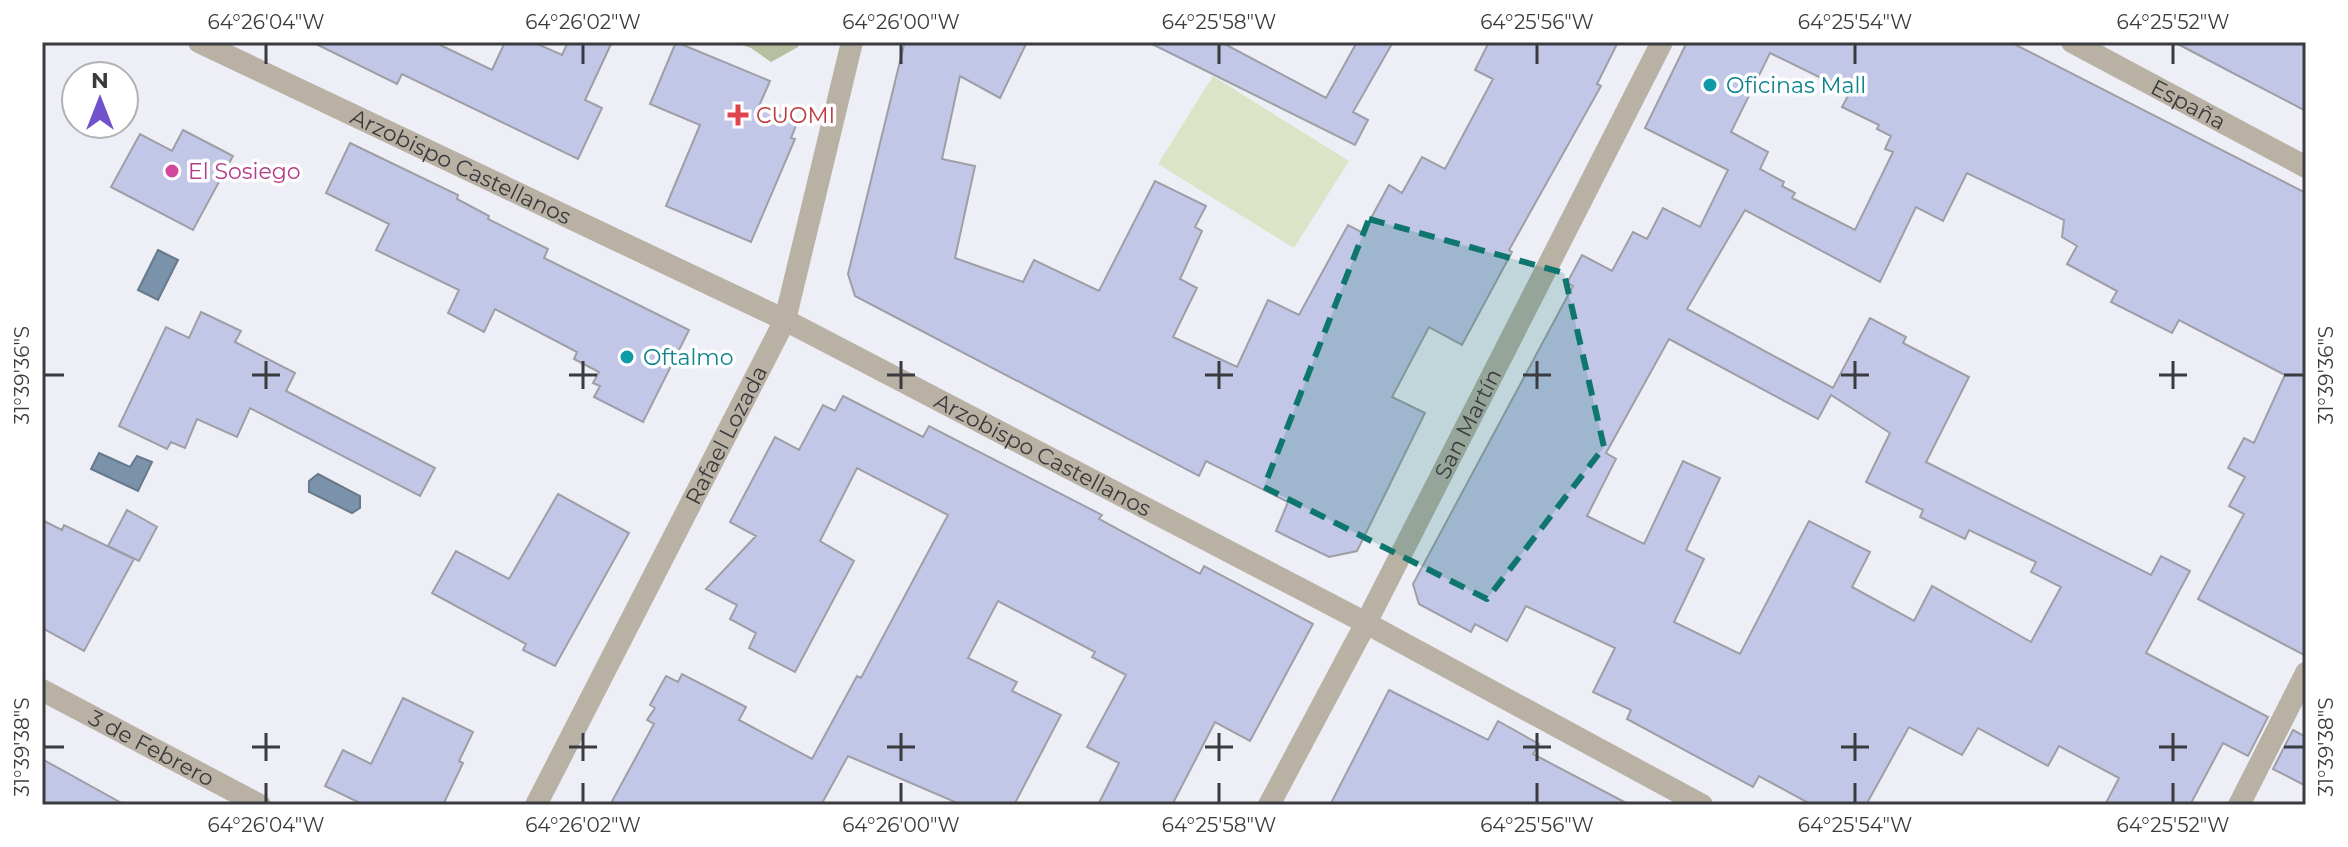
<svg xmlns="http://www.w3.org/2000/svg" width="2348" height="847" font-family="Montserrat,sans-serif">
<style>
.green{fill:#dce4c7}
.forest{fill:#b6bf9f}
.water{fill:#7a93aa;stroke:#67798a;stroke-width:2}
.building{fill:#c3c7e7;stroke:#9e9fa6;stroke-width:2;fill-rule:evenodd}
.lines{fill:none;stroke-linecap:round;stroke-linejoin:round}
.minor{stroke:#b8b1a4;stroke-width:22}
.tertiary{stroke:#b8b1a4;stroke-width:22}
.marked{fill:#0f766e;fill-opacity:0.2;stroke:#0f766e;stroke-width:6;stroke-dasharray:16 10;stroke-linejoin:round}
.ticks{fill:none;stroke:#3a3b3e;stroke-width:3}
.culture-dot{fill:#0f9aa8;stroke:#fff;stroke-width:3}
.health-dot{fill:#e0444e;stroke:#fff;stroke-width:3}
.hotel-dot{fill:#d1479c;stroke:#fff;stroke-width:3}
.labels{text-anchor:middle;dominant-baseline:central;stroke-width:7;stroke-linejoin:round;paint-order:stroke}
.culture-label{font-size:22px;fill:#0d838f;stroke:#fff;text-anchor:start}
.street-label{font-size:22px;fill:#3a3b3e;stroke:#fff}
.health-label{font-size:22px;fill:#be3a42;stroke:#fff;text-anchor:start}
.hotel-label{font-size:22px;fill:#b23c85;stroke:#fff;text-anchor:start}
.neatline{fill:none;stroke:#3a3b3e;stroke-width:3}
.ticks-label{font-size:20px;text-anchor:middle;fill:#3a3b3e}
</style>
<rect width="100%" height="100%" fill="#edeef6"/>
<path class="green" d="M 1213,76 L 1349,161 L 1294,248 L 1158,164 Z"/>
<path class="forest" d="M 733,42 L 799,42 L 798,47 L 771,62 L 751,48 Z"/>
<path class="water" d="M 158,250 L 178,260 L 158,300 L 138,290 Z
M 99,453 L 130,467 L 137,456 L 152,462 L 138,491 L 91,469 Z
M 318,474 L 360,496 L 360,508 L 352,513 L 309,492 L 309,481 Z"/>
<path class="building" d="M 312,42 L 434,42 L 492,70 L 505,42 L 533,42 L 562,55 L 568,42 L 612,42 L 585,100 L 602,108 L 578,159 L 402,74 L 397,84 Z
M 676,42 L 770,81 L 759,106 L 797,123 L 791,138 L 795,139 L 751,242 L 666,206 L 700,125 L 650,104 Z
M 898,42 L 1027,42 L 1000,98 L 960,76 L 942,159 L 975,166 L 955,258 L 1023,282 L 1034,260 L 1099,291 L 1155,181 L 1206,206 L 1195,227 L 1202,231 L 1180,279 L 1197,288 L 1173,337 L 1237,367 L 1268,300 L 1299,315 L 1348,225 L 1363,233 L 1389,185 L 1402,193 L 1422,157 L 1445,169 L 1493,79 L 1475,70 L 1489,42 L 1618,42 L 1597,84 L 1601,86 L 1509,250 L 1512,252 L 1462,345 L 1429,327 L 1392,397 L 1425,413 L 1357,551 L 1329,557 L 1276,531 L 1288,502 L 1206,461 L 1199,476 L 855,296 L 848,274 L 904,45 Z
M 1148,42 L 1221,42 L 1326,98 L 1357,42 L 1393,42 L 1353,112 L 1368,120 L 1355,145 Z
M 1687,42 L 2010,42 L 2306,193 L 2306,656 L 2198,599 L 2244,514 L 2229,506 L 2245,477 L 2228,468 L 2244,438 L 2254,443 L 2285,375 L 2179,320 L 2172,333 L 2111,302 L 2117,291 L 2067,264 L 2077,246 L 2062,237 L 2064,220 L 1967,173 L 1943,221 L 1916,207 L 1880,282 L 1745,210 L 1687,309 L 1833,388 L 1870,318 L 1906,337 L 1903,343 L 1969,377 L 1926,462 L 2151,575 L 2161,556 L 2190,571 L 2146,653 L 2268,717 L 2248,756 L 2223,743 L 2190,805 L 2105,805 L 2119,778 L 2059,746 L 2048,766 L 1978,728 L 1962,755 L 1909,727 L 1866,805 L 1812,805 L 1759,776 L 1753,787 L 1627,719 L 1631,710 L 1593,692 L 1615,648 L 1526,606 L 1507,641 L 1475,624 L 1471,632 L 1419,604 L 1413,584 L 1573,286 L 1567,283 L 1582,255 L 1612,271 L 1633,232 L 1647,239 L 1663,208 L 1700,227 L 1728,170 L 1645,128 ZM 1770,53 L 1850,92 L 1842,107 L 1879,125 L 1877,129 L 1891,136 L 1885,149 L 1893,152 L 1855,230 L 1792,198 L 1795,193 L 1782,186 L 1784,182 L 1760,169 L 1768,152 L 1731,132 ZM 1669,339 L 1818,419 L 1831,395 L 1890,433 L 1866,482 L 1923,510 L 1920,517 L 1965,539 L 1969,530 L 2036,562 L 2031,572 L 2061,587 L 2031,642 L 1932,586 L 1914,621 L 1852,587 L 1870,552 L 1809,521 L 1740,654 L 1674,622 L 1704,559 L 1686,550 L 1720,478 L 1683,461 L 1644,544 L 1587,516 L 1616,459 L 1606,453 Z
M 2174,42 L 2306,42 L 2306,111 L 2231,72 Z
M 183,130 L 233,156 L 193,230 L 111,187 L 140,134 L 172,151 Z
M 350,143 L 458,195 L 457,199 L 489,216 L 488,219 L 548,249 L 544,258 L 689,330 L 643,422 L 594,397 L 600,386 L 593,383 L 599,372 L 574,359 L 577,352 L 495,309 L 484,332 L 448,313 L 459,290 L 376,250 L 389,224 L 326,193 Z
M 201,312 L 241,331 L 235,342 L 295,373 L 286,391 L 435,468 L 420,496 L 250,408 L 237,437 L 197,419 L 185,448 L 171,442 L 167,449 L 119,426 L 166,327 L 189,338 Z
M 843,396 L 923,437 L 929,426 L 1102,515 L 1099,519 L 1200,574 L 1204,566 L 1313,624 L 1250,741 L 1215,722 L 1172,805 L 1098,805 L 1119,763 L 1087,747 L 1126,675 L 1092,657 L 1095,652 L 998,601 L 968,658 L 1017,682 L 1012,691 L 1061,715 L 1014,805 L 962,805 L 848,756 L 821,805 L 610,805 L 654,724 L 647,720 L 655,708 L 650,705 L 666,676 L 678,682 L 682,674 L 746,707 L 739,720 L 812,759 L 857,676 L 861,678 L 948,515 L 857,468 L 820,541 L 854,561 L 795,672 L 749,648 L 756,633 L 730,619 L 737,605 L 706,589 L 756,536 L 730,522 L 775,437 L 799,450 L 823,405 L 835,411 Z
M 558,494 L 629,533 L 555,666 L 523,650 L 526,644 L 432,593 L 456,551 L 509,579 Z
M 127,510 L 157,527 L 139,561 L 108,546 Z
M 42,520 L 62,530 L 64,525 L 134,559 L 84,651 L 42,628 Z
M 1389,690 L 1488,740 L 1498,721 L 1539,744 L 1533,754 L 1630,805 L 1330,805 Z
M 403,698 L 473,732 L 459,761 L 463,763 L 443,805 L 364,805 L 325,786 L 343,750 L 371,764 Z
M 2293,730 L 2306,737 L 2306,786 L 2273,769 Z
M 42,759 L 125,805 L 42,805 Z"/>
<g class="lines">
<g class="minor">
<path id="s1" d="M 42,690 L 260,805"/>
<path id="s2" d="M 536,805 L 785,320 L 1366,623 L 1702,805"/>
<path id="s3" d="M 1269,805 L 1366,623 L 1662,42"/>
<path d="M 2239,805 L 2306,673"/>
</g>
<g class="tertiary">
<path id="s4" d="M 199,42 L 785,320 L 852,42"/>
<path id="s5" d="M 2072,42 L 2306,167"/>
</g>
</g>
<path class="marked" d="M 1369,219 L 1564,273 L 1604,447 L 1487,599 L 1264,487 Z"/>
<path class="ticks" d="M 266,44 L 266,64M 583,44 L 583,64M 901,44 L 901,64M 1219,44 L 1219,64M 1537,44 L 1537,64M 1855,44 L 1855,64M 2173,44 L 2173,64M 266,361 L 266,389M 583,361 L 583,389M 901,361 L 901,389M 1219,361 L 1219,389M 1537,361 L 1537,389M 1855,361 L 1855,389M 2173,361 L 2173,389M 44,375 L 64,375M 252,375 L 280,375M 569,375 L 597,375M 887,375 L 915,375M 1205,375 L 1233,375M 1523,375 L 1551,375M 1841,375 L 1869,375M 2159,375 L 2187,375M 2284,375 L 2304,375M 266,733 L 266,761M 583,733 L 583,761M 901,733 L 901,761M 1219,733 L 1219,761M 1537,733 L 1537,761M 1855,733 L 1855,761M 2173,733 L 2173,761M 44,747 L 64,747M 252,747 L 280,747M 569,747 L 597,747M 887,747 L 915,747M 1205,747 L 1233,747M 1523,747 L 1551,747M 1841,747 L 1869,747M 2159,747 L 2187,747M 2284,747 L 2304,747M 266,783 L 266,803M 583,783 L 583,803M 901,783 L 901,803M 1219,783 L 1219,803M 1537,783 L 1537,803M 1855,783 L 1855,803M 2173,783 L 2173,803"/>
<g class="culture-dot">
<circle cx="1710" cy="85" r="8"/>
<circle cx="627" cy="357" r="8"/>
</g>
<path class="health-dot" d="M734 103h8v8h8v8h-8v8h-8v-8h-8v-8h8z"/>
<circle class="hotel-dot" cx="172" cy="171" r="8"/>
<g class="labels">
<g class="culture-label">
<text x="1726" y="85">Oficinas Mall</text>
<text x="643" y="357">Oftalmo</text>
</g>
<g class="street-label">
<text stroke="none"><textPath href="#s5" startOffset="132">España</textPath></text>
<text stroke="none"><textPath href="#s4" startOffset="290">Arzobispo Castellanos</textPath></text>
<text stroke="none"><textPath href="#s3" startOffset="430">San Martín</textPath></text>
<text stroke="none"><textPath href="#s2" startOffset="416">Rafael Lozada</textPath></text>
<text stroke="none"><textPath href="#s2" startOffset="836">Arzobispo Castellanos</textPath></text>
<text stroke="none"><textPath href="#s1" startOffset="124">3 de Febrero</textPath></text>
</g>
<g class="health-label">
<text x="756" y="115">CUOMI</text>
</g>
<g class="hotel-label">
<text x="188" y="171">El Sosiego</text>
</g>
</g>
<rect width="2348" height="847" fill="none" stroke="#ffffff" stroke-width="88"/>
<g transform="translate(100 100)"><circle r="38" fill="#ffffff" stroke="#b0b1b2" stroke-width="2"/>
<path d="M0-6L14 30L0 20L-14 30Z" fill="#7252cc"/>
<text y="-12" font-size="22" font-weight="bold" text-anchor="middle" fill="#3a3b3e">N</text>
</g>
<rect x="44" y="44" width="2260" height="759" class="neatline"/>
<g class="ticks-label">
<text x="266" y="29">64°26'04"W</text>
<text x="583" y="29">64°26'02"W</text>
<text x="901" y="29">64°26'00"W</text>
<text x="1219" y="29">64°25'58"W</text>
<text x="1537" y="29">64°25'56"W</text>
<text x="1855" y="29">64°25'54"W</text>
<text x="2173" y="29">64°25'52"W</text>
<text transform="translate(22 375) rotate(-90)" y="7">31°39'36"S</text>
<text transform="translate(2326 375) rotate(-90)" y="7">31°39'36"S</text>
<text transform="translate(22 747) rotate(-90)" y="7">31°39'38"S</text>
<text transform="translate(2326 747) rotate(-90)" y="7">31°39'38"S</text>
<text x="266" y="832">64°26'04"W</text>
<text x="583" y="832">64°26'02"W</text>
<text x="901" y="832">64°26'00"W</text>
<text x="1219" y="832">64°25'58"W</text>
<text x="1537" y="832">64°25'56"W</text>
<text x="1855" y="832">64°25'54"W</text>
<text x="2173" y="832">64°25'52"W</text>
</g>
</svg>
